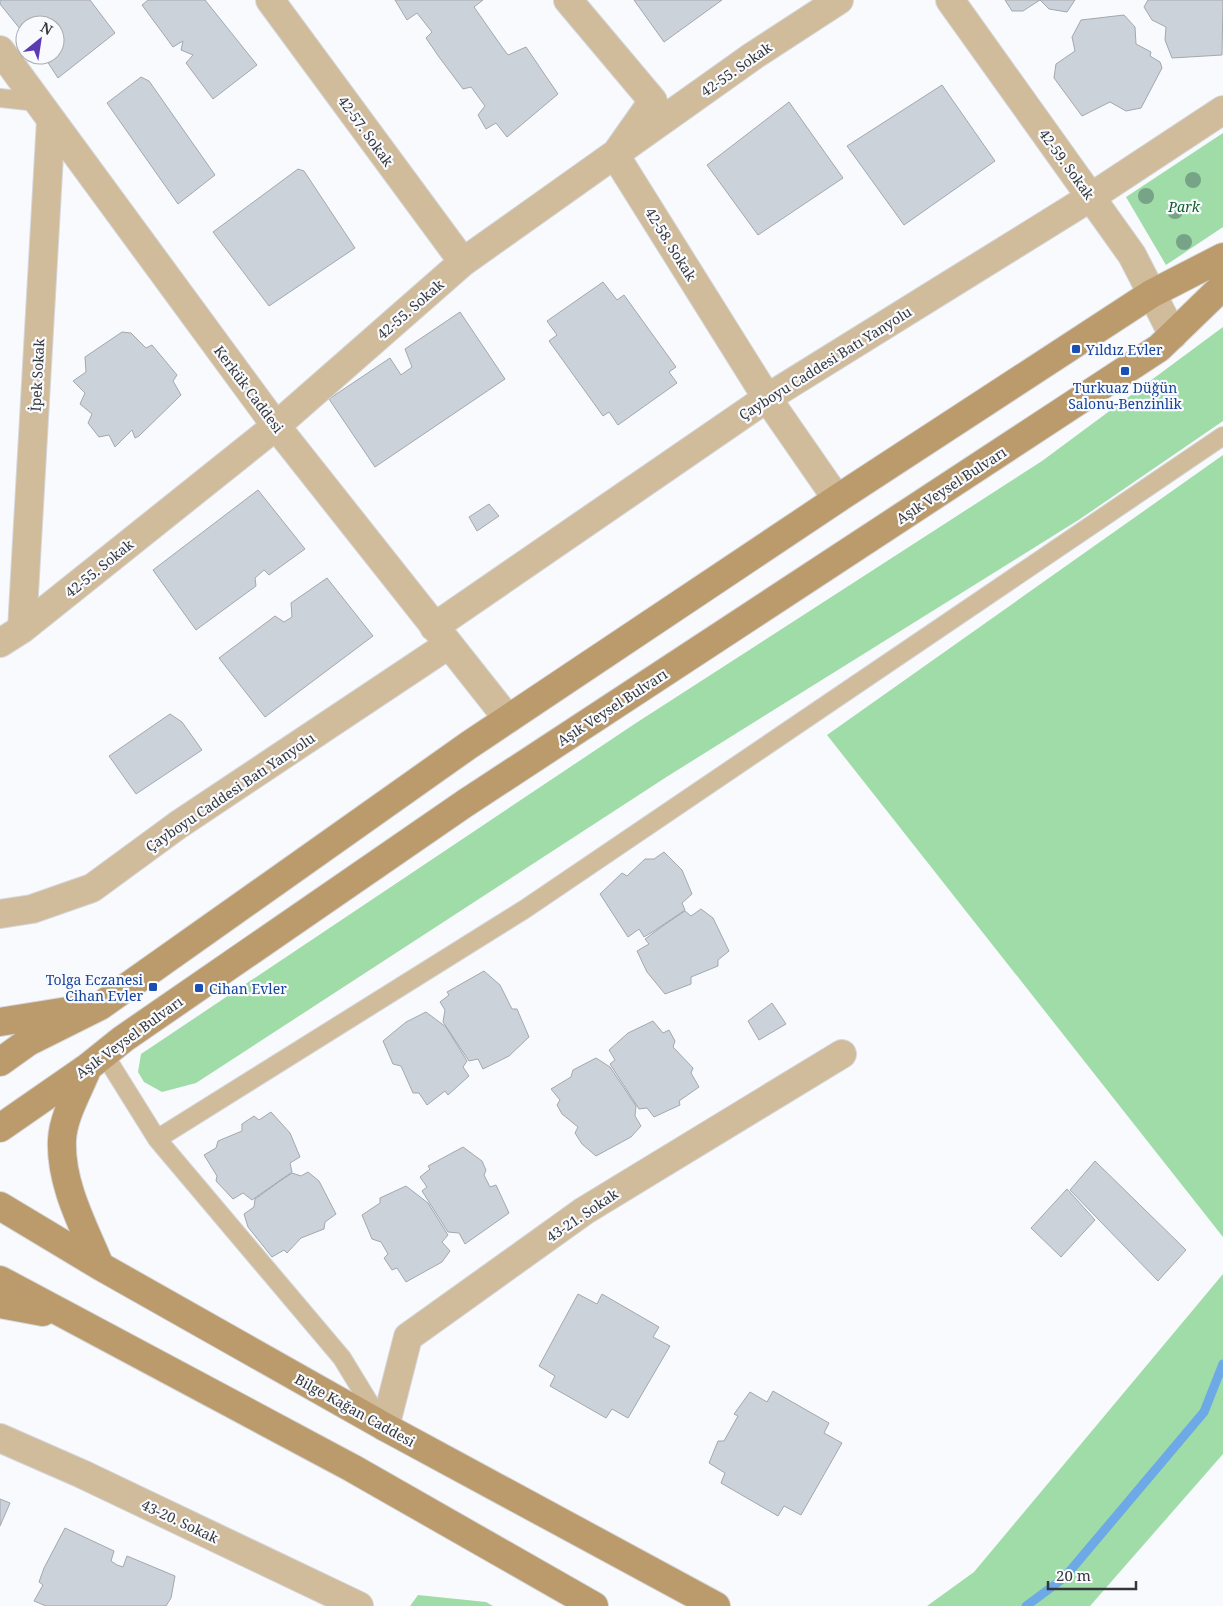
<svg xmlns="http://www.w3.org/2000/svg" width="1223" height="1606" font-family="'Noto Serif',serif">
<style>
.green{fill:#9fdca7}
.lines{fill:none;stroke-linecap:round;stroke-linejoin:round}
.stream{stroke:#6ca9e6;stroke-width:9}
.building{fill:#ccd2da;stroke:#a3a8b0}
.lane-casing{stroke:#d5d7db;stroke-width:20}
.street-casing{stroke:#d5d7db;stroke-width:30}
.secondary-casing{stroke:#d5d7db;stroke-width:30}
.lane{stroke:#d0bb9b;stroke-width:18}
.street{stroke:#d0bb9b;stroke-width:28}
.secondary{stroke:#bb9b6b;stroke-width:28}
.tree{fill:#77a387}
.transit-dot{fill:#1a4fb4;stroke:#f8fafe;stroke-width:2}
.labels{text-anchor:middle;dominant-baseline:central;stroke-width:4.5;stroke-linejoin:round;paint-order:stroke}
.street-label{font-size:14px;fill:#35373a;stroke:#f8fafe}
.park-label{font-size:14px;font-style:italic;fill:#0e5b25;stroke:#f8fafe}
.transit-label{font-size:14px;fill:#164399;stroke:#f8fafe;text-anchor:start}
</style>
<rect width="100%" height="100%" fill="#f8fafe"/>
<path class="green" d="M 1223,133 L 1223,227 L 1166,265 L 1126,197 Z
M 1223,327 L 1223,421 L 1080,519 L 668,776 L 196,1083 L 162,1092 L 144,1082 L 138,1072 L 141,1054 L 636,723 L 1042,461 Z
M 1223,455 L 1223,1237 L 827,735 Z
M 1223,1274 L 1223,1454 L 1090,1606 L 927,1606 L 974,1572 Z
M 418,1595 L 486,1602 L 493,1606 L 410,1606 Z"/>
<g class="lines">
<path class="stream" d="M 1026,1606 L 1064,1578 L 1204,1412 L 1223,1364"/>
</g>
<path class="building" d="M 0,0 L 90,0 L 115,33 L 58,78 L 43,55 L 55,55 L 55,25 L 25,25 L 25,35 L 0,4 Z
M 148,0 L 205,0 L 257,65 L 213,99 L 186,63 L 193,55 L 181,50 L 183,41 L 173,47 L 142,5 Z
M 395,0 L 483,0 L 474,7 L 502,47 L 508,55 L 526,47 L 558,94 L 507,137 L 496,123 L 486,129 L 478,115 L 485,106 L 471,87 L 463,89 L 439,57 L 426,38 L 432,32 L 417,13 L 407,20 Z
M 634,0 L 722,0 L 664,42 Z
M 1005,0 L 1075,0 L 1067,12 L 1049,9 L 1040,0 L 1023,11 L 1012,11 Z
M 1148,0 L 1223,0 L 1222,55 L 1172,58 L 1165,40 L 1166,27 L 1152,20 L 1144,7 Z
M 1124,15 L 1135,27 L 1136,44 L 1151,52 L 1150,56 L 1160,62 L 1162,68 L 1141,108 L 1126,111 L 1110,102 L 1082,116 L 1054,78 L 1056,64 L 1075,51 L 1072,37 L 1081,20 Z
M 141,77 L 149,81 L 215,175 L 178,204 L 107,103 Z
M 942,85 L 995,161 L 904,225 L 847,146 Z
M 789,102 L 843,178 L 758,235 L 707,165 Z
M 298,169 L 304,171 L 355,248 L 269,306 L 213,232 Z
M 603,282 L 617,300 L 624,295 L 676,367 L 669,372 L 677,383 L 618,425 L 609,412 L 603,416 L 549,341 L 557,335 L 547,321 Z
M 460,312 L 505,379 L 375,467 L 329,399 L 390,358 L 401,375 L 412,367 L 405,349 Z
M 122,332 L 131,333 L 146,348 L 152,345 L 177,375 L 173,381 L 181,395 L 139,436 L 135,438 L 132,430 L 115,447 L 109,435 L 99,437 L 88,423 L 92,414 L 80,404 L 85,393 L 73,381 L 86,372 L 85,357 Z
M 258,490 L 305,549 L 269,575 L 264,570 L 255,578 L 256,586 L 196,630 L 153,570 Z
M 489,504 L 499,516 L 477,531 L 469,517 Z
M 327,578 L 373,636 L 265,717 L 219,658 L 275,616 L 284,622 L 292,617 L 291,603 Z
M 170,714 L 182,722 L 202,750 L 136,794 L 109,756 Z
M 664,852 L 682,870 L 692,894 L 682,903 L 685,910 L 654,931 L 644,937 L 639,929 L 628,937 L 600,894 L 622,873 L 627,876 L 645,859 L 654,859 Z
M 701,909 L 713,918 L 729,951 L 718,960 L 718,966 L 691,977 L 691,984 L 665,994 L 647,972 L 637,951 L 649,944 L 645,939 L 667,923 L 685,911 L 691,916 Z
M 484,971 L 500,985 L 512,1009 L 517,1009 L 529,1037 L 509,1056 L 483,1069 L 478,1059 L 469,1061 L 443,1022 L 445,1010 L 440,1002 L 449,995 L 447,992 Z
M 772,1003 L 786,1024 L 759,1040 L 748,1021 Z
M 426,1012 L 446,1027 L 467,1061 L 463,1067 L 469,1076 L 448,1095 L 445,1091 L 427,1105 L 419,1093 L 413,1093 L 401,1066 L 393,1064 L 383,1041 L 406,1022 Z
M 653,1021 L 663,1033 L 669,1030 L 675,1041 L 673,1047 L 693,1068 L 691,1073 L 699,1087 L 679,1101 L 680,1105 L 654,1117 L 647,1108 L 639,1109 L 610,1064 L 615,1060 L 609,1050 L 628,1033 Z
M 596,1058 L 610,1067 L 636,1106 L 635,1116 L 641,1126 L 631,1137 L 596,1156 L 582,1144 L 575,1133 L 578,1127 L 562,1114 L 557,1105 L 560,1100 L 551,1089 L 571,1077 L 573,1070 Z
M 271,1112 L 290,1133 L 300,1157 L 290,1163 L 292,1172 L 252,1200 L 243,1193 L 233,1199 L 216,1181 L 217,1176 L 204,1155 L 216,1148 L 218,1141 L 242,1131 L 242,1124 L 254,1116 L 259,1120 Z
M 463,1147 L 482,1161 L 486,1170 L 484,1175 L 490,1187 L 496,1185 L 509,1213 L 465,1244 L 459,1233 L 448,1232 L 422,1191 L 427,1187 L 420,1177 L 430,1169 L 428,1166 Z
M 1095,1161 L 1186,1250 L 1158,1281 L 1070,1190 Z
M 308,1172 L 319,1181 L 336,1214 L 325,1222 L 324,1229 L 301,1238 L 287,1253 L 284,1250 L 272,1257 L 248,1227 L 244,1214 L 254,1207 L 255,1199 L 280,1181 L 292,1173 L 301,1176 Z
M 406,1186 L 428,1203 L 448,1235 L 442,1242 L 450,1251 L 442,1262 L 406,1282 L 397,1268 L 392,1270 L 384,1258 L 388,1254 L 381,1242 L 372,1239 L 362,1215 L 380,1203 L 380,1198 Z
M 1067,1189 L 1095,1220 L 1061,1257 L 1031,1228 Z
M 578,1294 L 597,1304 L 602,1294 L 659,1327 L 653,1337 L 670,1346 L 628,1418 L 612,1409 L 606,1418 L 550,1386 L 555,1376 L 539,1366 Z
M 773,1391 L 829,1423 L 824,1433 L 842,1443 L 801,1515 L 784,1506 L 778,1516 L 721,1483 L 725,1473 L 709,1463 L 718,1441 L 724,1441 L 738,1416 L 734,1414 L 750,1392 L 767,1402 Z
M 0,1499 L 10,1503 L 0,1526 Z
M 65,1528 L 114,1551 L 111,1561 L 117,1565 L 123,1567 L 127,1556 L 175,1576 L 171,1598 L 166,1606 L 46,1606 L 34,1601 L 43,1585 L 39,1582 L 44,1568 Z"/>
<g class="lines">
<defs>
<path id="lane" d="M 0,98 L 37,102
M 104,1054 L 157,1139 L 342,1358 L 381,1422
M 157,1139 L 525,909 L 1223,436"/>
<path id="street" d="M 270,0 L 463,262
M 568,0 L 653,101 L 615,155 L 767,398 L 837,499
M 950,0 L 1132,255 L 1173,335
M 0,50 L 276,426 L 508,719
M 434,627 L 767,398 L 1091,197 L 1223,110
M 22,629 L 51,120
M 0,643 L 22,629 L 276,426 L 463,262 L 753,56 L 839,0
M 0,914 L 32,909 L 92,888 L 178,825 L 448,645
M 385,1427 L 408,1337 L 584,1211 L 842,1054
M 0,1438 L 82,1474 L 359,1606"/>
<path id="secondary" d="M 0,1022 L 74,1010
M 0,1062 L 28,1042 L 100,1006 L 469,745 L 837,499 L 1151,294 L 1223,257
M 88,1067 C 79,1090 63,1116 62,1140 C 60,1184 84,1227 100,1266
M 0,1128 L 88,1067 L 123,1039 L 464,804 L 1159,348 L 1223,286
M 0,1206 L 100,1266 L 385,1427 L 716,1606
M 0,1280 L 352,1468 L 594,1606
M 0,1304 L 43,1312"/>
</defs>
<use href="#lane" class="lane-casing"/>
<use href="#street" class="street-casing"/>
<use href="#secondary" class="secondary-casing"/>
<use href="#lane" class="lane"/>
<use href="#street" class="street"/>
<use href="#secondary" class="secondary"/>
</g>
<g class="tree">
<circle cx="1193" cy="180" r="8"/>
<circle cx="1146" cy="196" r="8"/>
<circle cx="1175" cy="211" r="8"/>
<circle cx="1184" cy="242" r="8"/>
</g>
<g class="transit-dot">
<rect x="1071" y="344" width="10" height="10" rx="2.5"/>
<rect x="1120" y="366" width="10" height="10" rx="2.5"/>
<rect x="148" y="982" width="10" height="10" rx="2.5"/>
<rect x="194" y="983" width="10" height="10" rx="2.5"/>
</g>
<g class="labels">
<g class="street-label">
<text transform="translate(736 69) rotate(-35)">42-55. Sokak</text>
<text transform="translate(366 131) rotate(54)">42-57. Sokak</text>
<text transform="translate(1067 164) rotate(54)">42-59. Sokak</text>
<text transform="translate(671 244) rotate(58)">42-58. Sokak</text>
<text transform="translate(410 309) rotate(-41)">42-55. Sokak</text>
<text transform="translate(825 363) rotate(-32)">Çayboyu Caddesi Batı Yanyolu</text>
<text transform="translate(37 375) rotate(-87)">İpek Sokak</text>
<text transform="translate(249 389) rotate(53)">Kerkük Caddesi</text>
<text transform="translate(951 485) rotate(-33)">Aşık Veysel Bulvarı</text>
<text transform="translate(99 568) rotate(-39)">42-55. Sokak</text>
<text transform="translate(612 707) rotate(-33)">Aşık Veysel Bulvarı</text>
<text transform="translate(230 792) rotate(-34)">Çayboyu Caddesi Batı Yanyolu</text>
<text transform="translate(129 1037) rotate(-36)">Aşık Veysel Bulvarı</text>
<text transform="translate(582 1215) rotate(-34)">43-21. Sokak</text>
<text transform="translate(355 1410) rotate(29)">Bilge Kağan Caddesi</text>
<text transform="translate(180 1521) rotate(25)">43-20. Sokak</text>
</g>
<g class="park-label">
<text x="1184" y="206">Park</text>
</g>
<g class="transit-label">
<text x="1086" y="349">Yıldız Evler</text>
<text x="1125" y="387" text-anchor="middle">Turkuaz Düğün<tspan x="1125" dy="16">Salonu-Benzinlik</tspan></text>
<text x="143" y="979" text-anchor="end">Tolga Eczanesi<tspan x="143" dy="16">Cihan Evler</tspan></text>
<text x="209" y="988">Cihan Evler</text>
</g>
</g>
<g transform="translate(40 40) rotate(30)"><circle r="24" fill="#f8fafe" stroke="#aaacb0"/>
<path d="M0-4L9 19L0 12L-9 19Z" fill="#5b3bb3"/>
<text y="-8" font-size="14" font-weight="bold" text-anchor="middle" fill="#35373a">N</text>
</g>
<path d="M1048 1581v8h88v-8" fill="none" stroke="#35373a" stroke-width="2.5"/>
<text x="1056" y="1581" font-size="15" fill="#35373a" stroke="#f8fafe" stroke-width="4" paint-order="stroke">20 m</text>
</svg>
